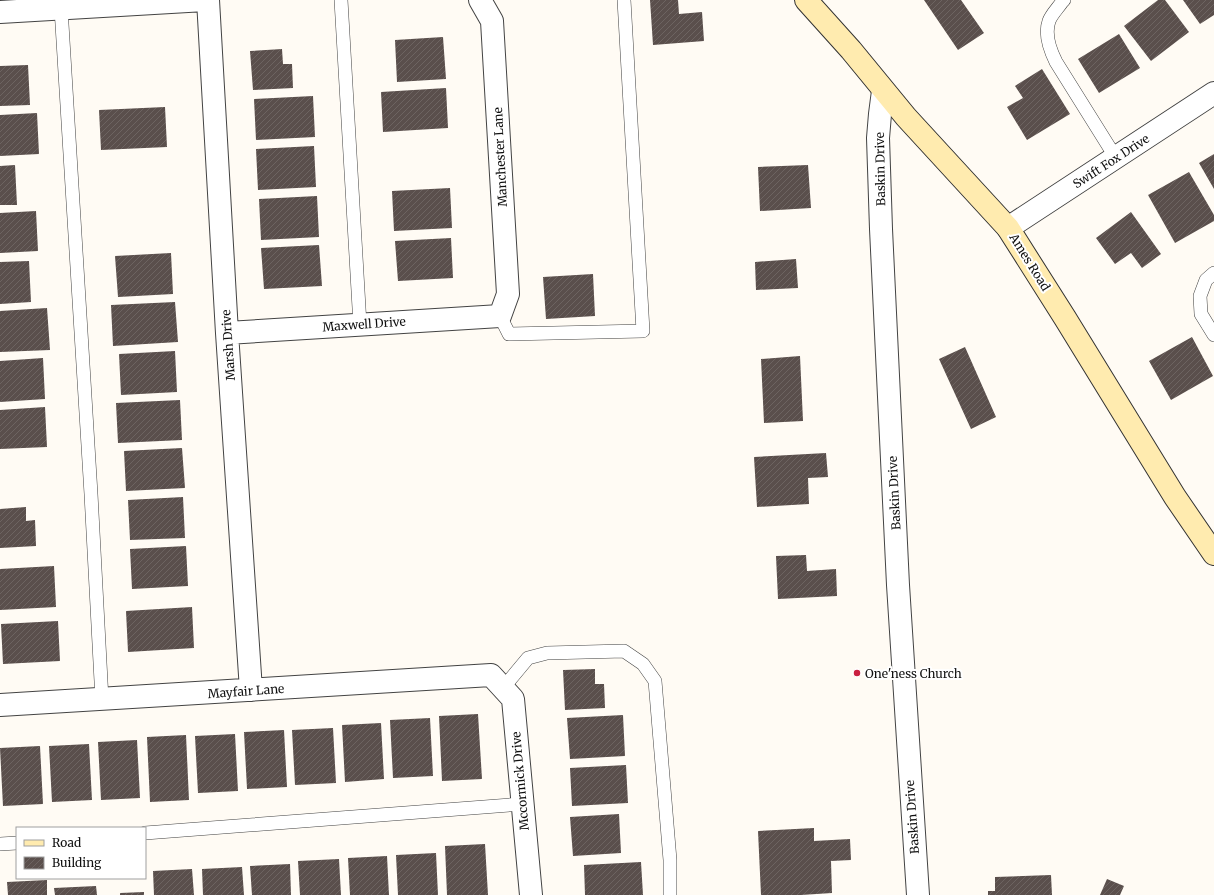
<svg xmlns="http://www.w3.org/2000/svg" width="1214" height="895" font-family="Merriweather,serif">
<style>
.building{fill:url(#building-hatch)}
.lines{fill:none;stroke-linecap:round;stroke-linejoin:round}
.lane-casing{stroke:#434343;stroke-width:14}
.street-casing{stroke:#434343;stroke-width:24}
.secondary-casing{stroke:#323232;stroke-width:24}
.lane{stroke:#fff;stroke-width:13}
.street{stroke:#fff;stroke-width:22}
.secondary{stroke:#ffebaf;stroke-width:22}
.poi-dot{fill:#ca1f40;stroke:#fff;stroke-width:1.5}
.labels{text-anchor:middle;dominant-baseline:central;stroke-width:4;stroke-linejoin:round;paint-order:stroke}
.street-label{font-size:12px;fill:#101010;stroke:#fff}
.poi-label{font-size:12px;fill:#101010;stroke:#fff;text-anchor:start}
</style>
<defs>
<pattern id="building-hatch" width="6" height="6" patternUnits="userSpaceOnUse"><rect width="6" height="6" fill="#5a4f4c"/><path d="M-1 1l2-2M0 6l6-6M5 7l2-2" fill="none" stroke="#6d6461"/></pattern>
</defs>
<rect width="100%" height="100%" fill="#fffbf4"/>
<path class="building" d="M 650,0 L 678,0 L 679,14 L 702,12 L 704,41 L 653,45 Z
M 924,0 L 961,0 L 984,33 L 958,50 Z
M 1158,0 L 1165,0 L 1189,32 L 1151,61 L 1124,26 Z
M 1183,0 L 1214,0 L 1214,15 L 1200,24 Z
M 1119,34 L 1140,68 L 1099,93 L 1078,59 Z
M 443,37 L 446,79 L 397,82 L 395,40 Z
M 282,49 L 283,64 L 292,64 L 293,88 L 253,90 L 250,51 Z
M 28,65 L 30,105 L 0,106 L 0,66 Z
M 1042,69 L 1070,114 L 1027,140 L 1007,107 L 1023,98 L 1015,86 Z
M 446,88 L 448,128 L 383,132 L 381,92 Z
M 313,96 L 315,137 L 256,140 L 254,99 Z
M 165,107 L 167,147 L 101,150 L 99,110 Z
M 37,113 L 39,154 L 0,156 L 0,115 Z
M 314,146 L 316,187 L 258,190 L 256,149 Z
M 1214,154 L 1214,189 L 1199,163 Z
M 15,165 L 17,205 L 0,205 L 0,166 Z
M 808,165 L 811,208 L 760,211 L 758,167 Z
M 1189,172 L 1214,215 L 1214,221 L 1175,243 L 1148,195 Z
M 450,188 L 452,228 L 394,231 L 392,191 Z
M 317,196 L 319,237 L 261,240 L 259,199 Z
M 36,211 L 38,251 L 0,253 L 0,213 Z
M 1131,212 L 1161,254 L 1142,268 L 1131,253 L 1115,264 L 1096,238 Z
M 451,238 L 453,278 L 398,281 L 395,241 Z
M 319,245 L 322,286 L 264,289 L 261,248 Z
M 171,253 L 173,294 L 118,297 L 115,256 Z
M 796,259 L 798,288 L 756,290 L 755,262 Z
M 29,261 L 31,302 L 0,304 L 0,262 Z
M 593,274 L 595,316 L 546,319 L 543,277 Z
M 175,302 L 178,342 L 113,346 L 111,305 Z
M 47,308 L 50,350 L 0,352 L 0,311 Z
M 1192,337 L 1213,376 L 1171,400 L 1149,361 Z
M 965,347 L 996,417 L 971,429 L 939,359 Z
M 175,351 L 177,392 L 121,395 L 119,354 Z
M 800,356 L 803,421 L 764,423 L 761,359 Z
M 43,358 L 45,399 L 0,402 L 0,361 Z
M 180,400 L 182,440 L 118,443 L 116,403 Z
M 45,407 L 47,447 L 0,449 L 0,410 Z
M 182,448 L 185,488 L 126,491 L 124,451 Z
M 826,453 L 828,477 L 808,478 L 809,504 L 757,507 L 754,457 Z
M 183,497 L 185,538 L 130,540 L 128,500 Z
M 26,507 L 26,521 L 35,520 L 36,546 L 0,548 L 0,509 Z
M 186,546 L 188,586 L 132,589 L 130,549 Z
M 806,555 L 807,571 L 836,569 L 837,596 L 778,599 L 776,556 Z
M 54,566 L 56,607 L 0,610 L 0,569 Z
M 192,607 L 194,648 L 128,652 L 126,611 Z
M 58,621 L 60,661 L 3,664 L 1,624 Z
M 595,669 L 595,684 L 604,684 L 605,708 L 565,710 L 563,670 Z
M 478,714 L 482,779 L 442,781 L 439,716 Z
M 623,715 L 625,756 L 570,759 L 567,718 Z
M 430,718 L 433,776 L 393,778 L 390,720 Z
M 381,723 L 384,779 L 345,782 L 342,725 Z
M 333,728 L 336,783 L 295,785 L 292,730 Z
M 284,730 L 287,787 L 247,789 L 244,732 Z
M 235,734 L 238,791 L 198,793 L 195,736 Z
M 186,735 L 189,800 L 150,802 L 147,737 Z
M 137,740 L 140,798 L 101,800 L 98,742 Z
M 89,744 L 92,800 L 52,802 L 49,746 Z
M 40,746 L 43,804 L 3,806 L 0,748 Z
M 626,765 L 628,803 L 572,806 L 570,768 Z
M 619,814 L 621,853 L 573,856 L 570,817 Z
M 814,828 L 814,841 L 850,839 L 851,860 L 831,861 L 832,893 L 801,895 L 761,895 L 758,831 Z
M 485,844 L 488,895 L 447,895 L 445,846 Z
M 436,853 L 438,895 L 398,895 L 396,855 Z
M 387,856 L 389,895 L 350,895 L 348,858 Z
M 339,859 L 341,895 L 300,895 L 298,861 Z
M 641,862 L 643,895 L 585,895 L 584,865 Z
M 290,864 L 291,895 L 252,895 L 250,866 Z
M 242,867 L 244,895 L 203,895 L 202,869 Z
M 192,869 L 194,895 L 154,895 L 153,871 Z
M 1051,875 L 1052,895 L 988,895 L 988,891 L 995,891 L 995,877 Z
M 1107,879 L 1124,886 L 1120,895 L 1100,895 Z
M 47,880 L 47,895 L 8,895 L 7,882 Z
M 96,886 L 97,895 L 55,895 L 54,888 Z
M 144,892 L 144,895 L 120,895 L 120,893 Z"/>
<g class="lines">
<defs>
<path id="lane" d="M 341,0 L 360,325
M 1064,0 L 1062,2 C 1058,8 1051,15 1049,21 C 1044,35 1050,50 1056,62 L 1116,158
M 61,8 L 91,494 L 102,700
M 1214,273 L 1206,280 L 1200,296 L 1201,314 L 1214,335
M 500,316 L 509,334 L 643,331 L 624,0
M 503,688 L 528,658 L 547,653 L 624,651 L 643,664 L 655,681 L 670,860 L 670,895
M 145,833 L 522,804
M 0,844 L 17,843"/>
<path id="street" d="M 208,0 L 227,333 L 251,690
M 0,12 L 205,0
M 883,91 L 880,114 L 878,138 L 881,229 L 898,585 L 918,895
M 1008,228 L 1214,93
M 227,333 L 500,316 L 508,294 L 492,21 L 480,0
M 0,705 L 491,675 L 513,699 L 531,895"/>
<path id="secondary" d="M 806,0 L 851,50 L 906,117 L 1008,228 L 1065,318 L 1175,497 L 1214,554"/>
</defs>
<use href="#lane" class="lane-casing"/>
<use href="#street" class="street-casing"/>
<use href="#secondary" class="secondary-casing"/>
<use href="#lane" class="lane"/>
<use href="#street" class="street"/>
<use href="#secondary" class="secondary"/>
</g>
<circle class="poi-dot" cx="857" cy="673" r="4"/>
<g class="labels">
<g class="street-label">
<text transform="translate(500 157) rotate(-93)">Manchester Lane</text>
<text transform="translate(1111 161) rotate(-33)">Swift Fox Drive</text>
<text transform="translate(880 169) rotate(-91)">Baskin Drive</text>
<text transform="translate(1030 262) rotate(58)">Ames Road</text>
<text transform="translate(364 324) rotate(-4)">Maxwell Drive</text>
<text transform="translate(228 345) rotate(-94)">Marsh Drive</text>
<text transform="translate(894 493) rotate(-93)">Baskin Drive</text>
<text transform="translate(246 691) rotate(-4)">Mayfair Lane</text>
<text transform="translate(520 781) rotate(-95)">Mccormick Drive</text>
<text transform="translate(912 817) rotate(-94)">Baskin Drive</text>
</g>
<g class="poi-label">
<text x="865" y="673">One'ness Church</text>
</g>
</g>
<rect x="16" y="827" width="130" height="52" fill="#ffffff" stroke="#9f9f9f"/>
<rect x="24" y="840" width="20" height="6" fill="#ffebaf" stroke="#9f9f9f"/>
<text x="52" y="847" font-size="12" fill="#101010">Road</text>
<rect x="24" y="857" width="20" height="12" fill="url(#building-hatch)" stroke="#9f9f9f"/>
<text x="52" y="867" font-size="12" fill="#101010">Building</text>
</svg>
